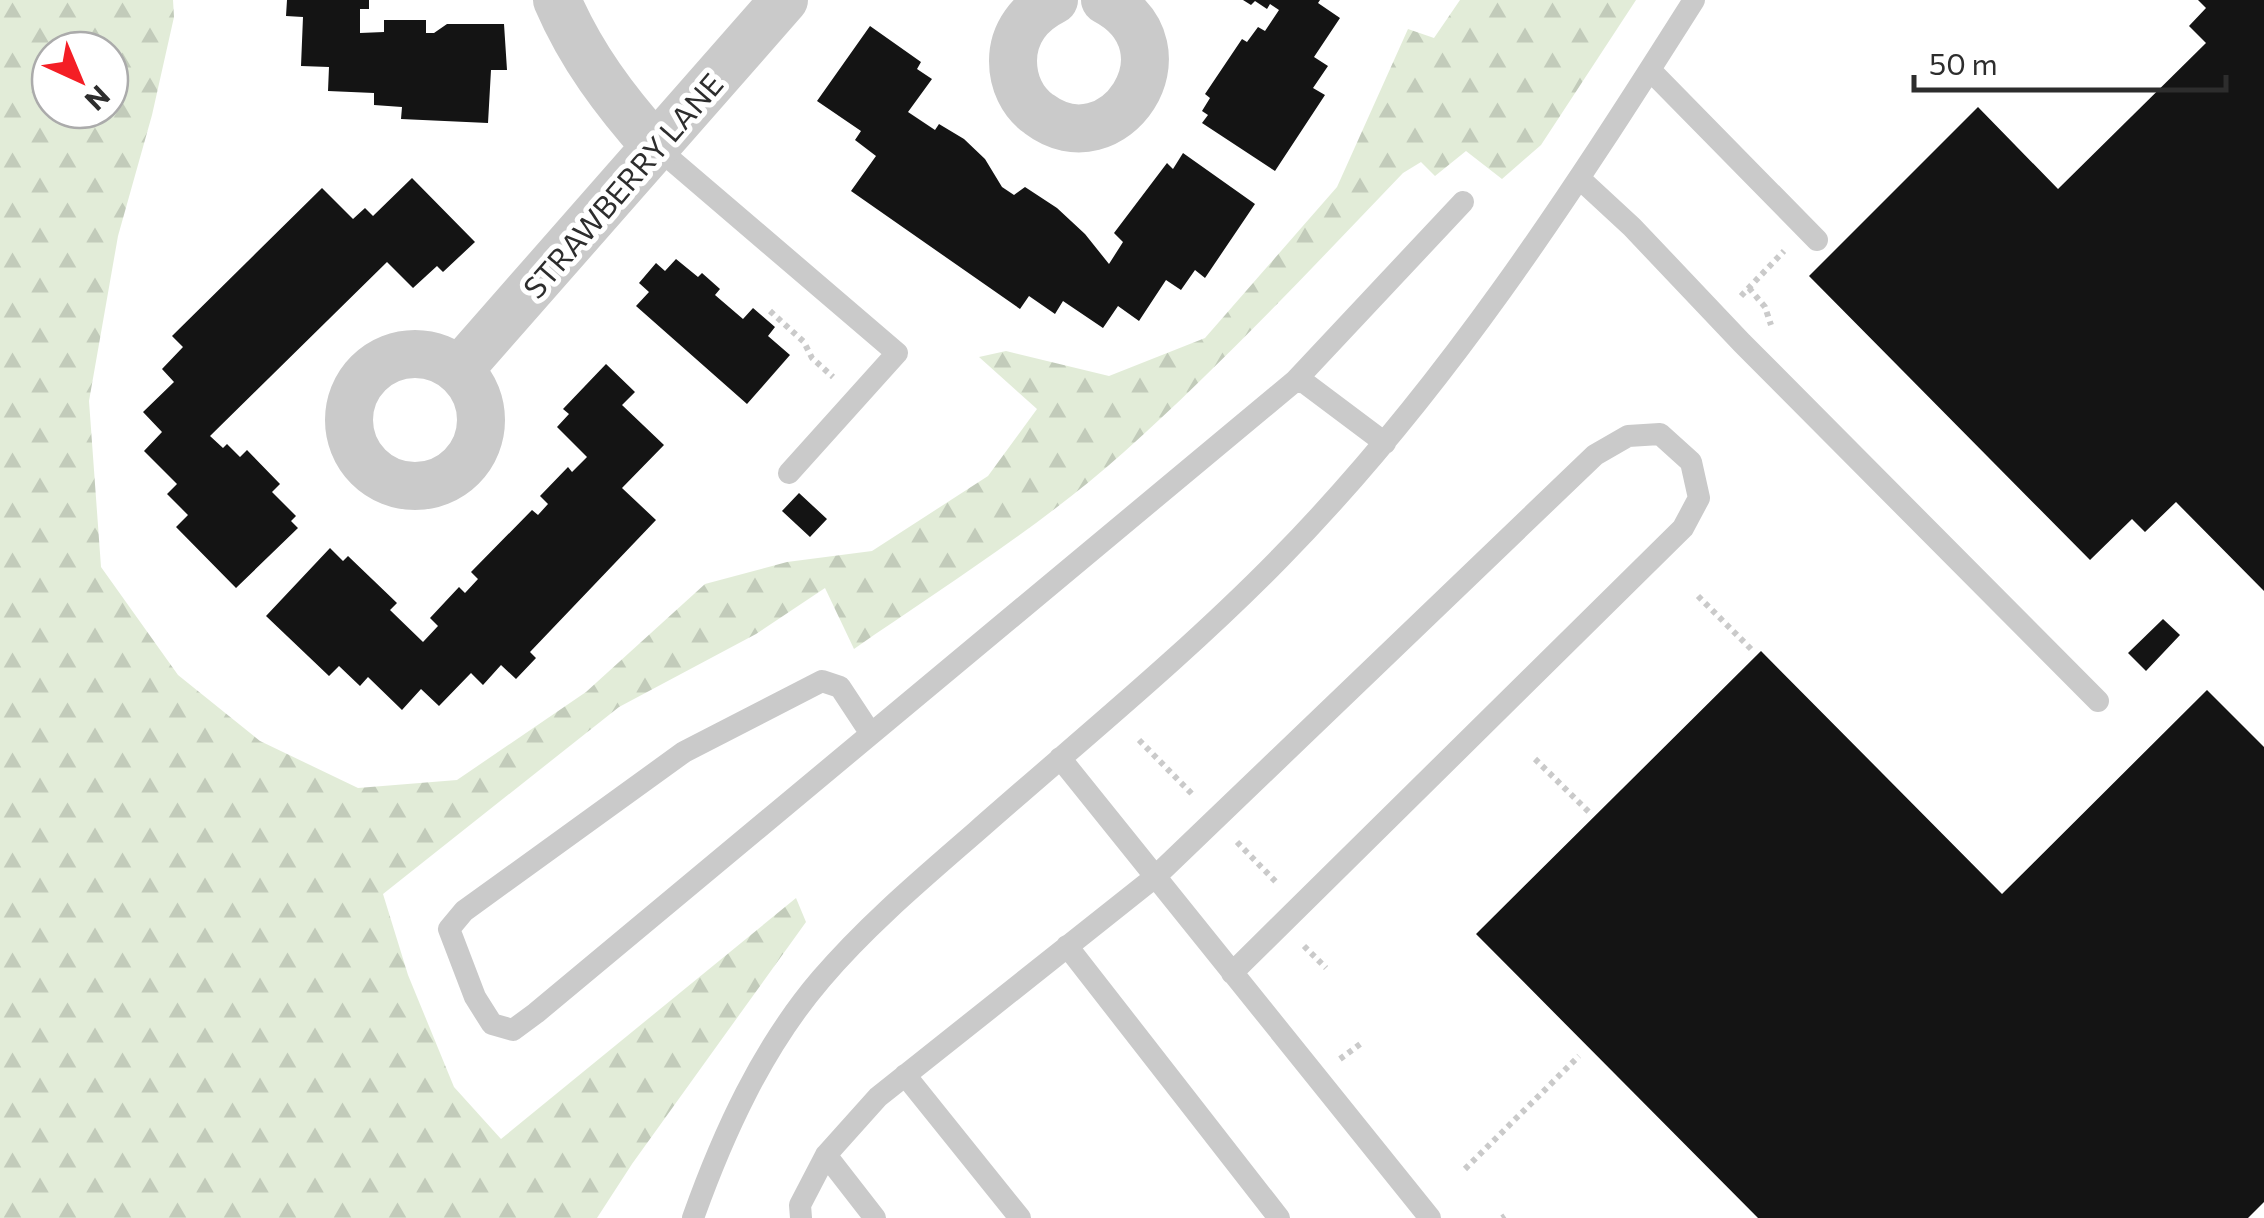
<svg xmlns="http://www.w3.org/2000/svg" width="2264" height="1218" font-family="Commissioner,sans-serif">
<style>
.forest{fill:url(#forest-firs);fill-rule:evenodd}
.building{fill:#141414}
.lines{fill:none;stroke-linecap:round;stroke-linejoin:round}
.path{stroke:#cacaca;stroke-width:6;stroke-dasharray:5 5;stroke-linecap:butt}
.service{stroke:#cacaca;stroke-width:22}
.minor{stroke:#cacaca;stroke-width:48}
.labels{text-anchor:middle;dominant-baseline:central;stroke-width:10;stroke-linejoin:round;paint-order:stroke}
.street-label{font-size:30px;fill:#2d2d2d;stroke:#fff}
</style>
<defs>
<pattern id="forest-firs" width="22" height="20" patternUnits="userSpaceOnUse" patternTransform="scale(2.5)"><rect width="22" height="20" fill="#e2ecd8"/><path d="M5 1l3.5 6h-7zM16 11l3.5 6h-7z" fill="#c2cbba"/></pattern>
</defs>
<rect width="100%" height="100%" fill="#fff"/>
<path class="forest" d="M 0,0 L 173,0 L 174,17 L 152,115 L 118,236 L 89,401 L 101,567 L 178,675 L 260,741 L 358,788 L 457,780 L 586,692 L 705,584 L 787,562 L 872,551 L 988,476 L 1037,409 L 979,357 L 1006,351 L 1109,376 L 1205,338 L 1337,187 L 1408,29 L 1434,38 L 1460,0 L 1636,0 L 1541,145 L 1502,179 L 1466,151 L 1435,176 L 1421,162 L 1403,173 C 1312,268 1222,364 1124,452 C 1041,526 945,586 854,649 L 825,588 L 756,634 L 619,707 L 383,894 L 408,975 L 454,1087 L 501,1139 L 796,898 L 806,922 L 632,1164 L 597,1218 L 0,1218 ZM 50,50 L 110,50 L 110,110 L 50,110 Z"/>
<path class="building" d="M 287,0 L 369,0 L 369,9 L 360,9 L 360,33 L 384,32 L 384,20 L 426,20 L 426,33 L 434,33 L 447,24 L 504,24 L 507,70 L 491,70 L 488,123 L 401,119 L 402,107 L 374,105 L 374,93 L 328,91 L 329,67 L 301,66 L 303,17 L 286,16 Z
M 1243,0 L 1320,0 L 1318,3 L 1340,18 L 1314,57 L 1328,66 L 1313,88 L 1325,95 L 1275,171 L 1202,123 L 1208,115 L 1202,111 L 1210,98 L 1205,94 L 1242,39 L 1247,42 L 1258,27 L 1265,31 L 1279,10 L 1270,4 L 1267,9 L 1255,1 L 1251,5 Z
M 2198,0 L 2264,0 L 2264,591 L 2176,502 L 2145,532 L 2132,519 L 2090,560 L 1809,276 L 1978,107 L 2058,189 L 2206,43 L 2189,26 L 2206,8 Z
M 870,26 L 921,62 L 917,69 L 932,79 L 908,112 L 935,130 L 939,124 L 964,139 L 985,159 L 1002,187 L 1014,195 L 1025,187 L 1057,208 L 1085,234 L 1109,264 L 1123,242 L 1114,233 L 1167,163 L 1173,169 L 1183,153 L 1255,204 L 1205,278 L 1195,270 L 1181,290 L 1166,280 L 1139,321 L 1118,306 L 1103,328 L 1063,301 L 1055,314 L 1029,296 L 1020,309 L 851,191 L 876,156 L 855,140 L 861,131 L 817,101 Z
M 412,178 L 475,242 L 443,272 L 437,266 L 413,288 L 387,262 L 210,436 L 223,448 L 227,444 L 240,457 L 247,450 L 280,484 L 272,492 L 296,516 L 291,521 L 298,528 L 236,588 L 176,527 L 188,515 L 167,494 L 177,484 L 144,451 L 162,432 L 143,412 L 174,382 L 162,369 L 183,347 L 172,336 L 322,188 L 353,219 L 365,208 L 373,216 Z
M 676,259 L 698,277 L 702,273 L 720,289 L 715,295 L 743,319 L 753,308 L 775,327 L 768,336 L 790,355 L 747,404 L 636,306 L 649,292 L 639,283 L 656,263 L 665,271 Z
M 606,364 L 635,392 L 622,405 L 664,445 L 622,488 L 656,520 L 530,652 L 536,658 L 516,679 L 501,665 L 483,685 L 471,673 L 439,706 L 421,689 L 402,710 L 368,677 L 360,686 L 339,666 L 329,676 L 266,616 L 330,548 L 343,561 L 348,556 L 397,603 L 390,610 L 423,642 L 438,626 L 430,618 L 459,587 L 465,593 L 478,579 L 471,572 L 532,510 L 538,515 L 548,504 L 540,496 L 568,467 L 572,472 L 587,457 L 557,427 L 569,414 L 563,409 Z
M 799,493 L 827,519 L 810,537 L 782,511 Z
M 2163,619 L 2180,635 L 2146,671 L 2128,653 Z
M 1761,651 L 2002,894 L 2207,690 L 2264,747 L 2264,1202 L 2248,1218 L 1758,1218 L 1476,934 Z"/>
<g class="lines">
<path class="path" d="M 1749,288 L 1765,307 L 1771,325
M 1741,296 L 1784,251
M 770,311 L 804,342 L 812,358 L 833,377
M 1698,596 L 1751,649
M 1139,740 L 1194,796
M 1535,759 L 1589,812
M 1237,842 L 1277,883
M 1304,946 L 1326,968
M 1340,1059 L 1363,1042
M 1465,1169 L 1579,1056
M 1502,1218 L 1505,1216"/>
<path class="service" d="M 1650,70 L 1817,240
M 655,146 L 897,353 L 789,473
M 1579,178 L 1632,227 L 1742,343 L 2098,701
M 1295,381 L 1463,202
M 871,734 L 840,687 L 822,681 L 684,752 L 464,911 L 449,929 L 475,997 L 492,1024 L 513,1030 L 536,1013 L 1295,381 L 1305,383 L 1385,443
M 1060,758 L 1430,1218
M 1067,946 L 1279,1218
M 905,1075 L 1020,1218
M 826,1155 L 875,1218
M 693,1218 C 723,1134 762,1048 821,979 C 867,925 923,878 977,831 C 1079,741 1185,655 1280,558 C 1443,392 1570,196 1694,0
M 801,1218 L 800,1205 L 826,1155 L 878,1097 L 1155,877 L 1595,455 L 1628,436 L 1660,434 L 1691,462 L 1699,498 L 1683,528 L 1232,973"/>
<path class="minor" d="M 557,0 C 581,56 615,101 655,146
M 1054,0 C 1030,12 1013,33 1013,61 C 1013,82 1022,102 1039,114 C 1113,170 1196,48 1105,0
M349 420a66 66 0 1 1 132 0a66 66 0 1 1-132 0Z
M 459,370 L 784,0"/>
</g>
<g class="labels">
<g class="street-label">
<text transform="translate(622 185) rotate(-49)">STRAWBERRY LANE</text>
</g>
</g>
<g transform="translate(80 80) rotate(136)"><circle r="48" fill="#ffffff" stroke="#ababab" stroke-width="2.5"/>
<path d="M0-8L18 38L0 25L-18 38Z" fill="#f41e25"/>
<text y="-15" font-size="28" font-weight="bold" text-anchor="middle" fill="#2d2d2d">N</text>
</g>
<path d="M1914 75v15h312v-15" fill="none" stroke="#2d2d2d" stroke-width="5"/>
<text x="1929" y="75" font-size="30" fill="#2d2d2d" stroke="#ffffff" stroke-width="8" paint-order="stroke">50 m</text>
</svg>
